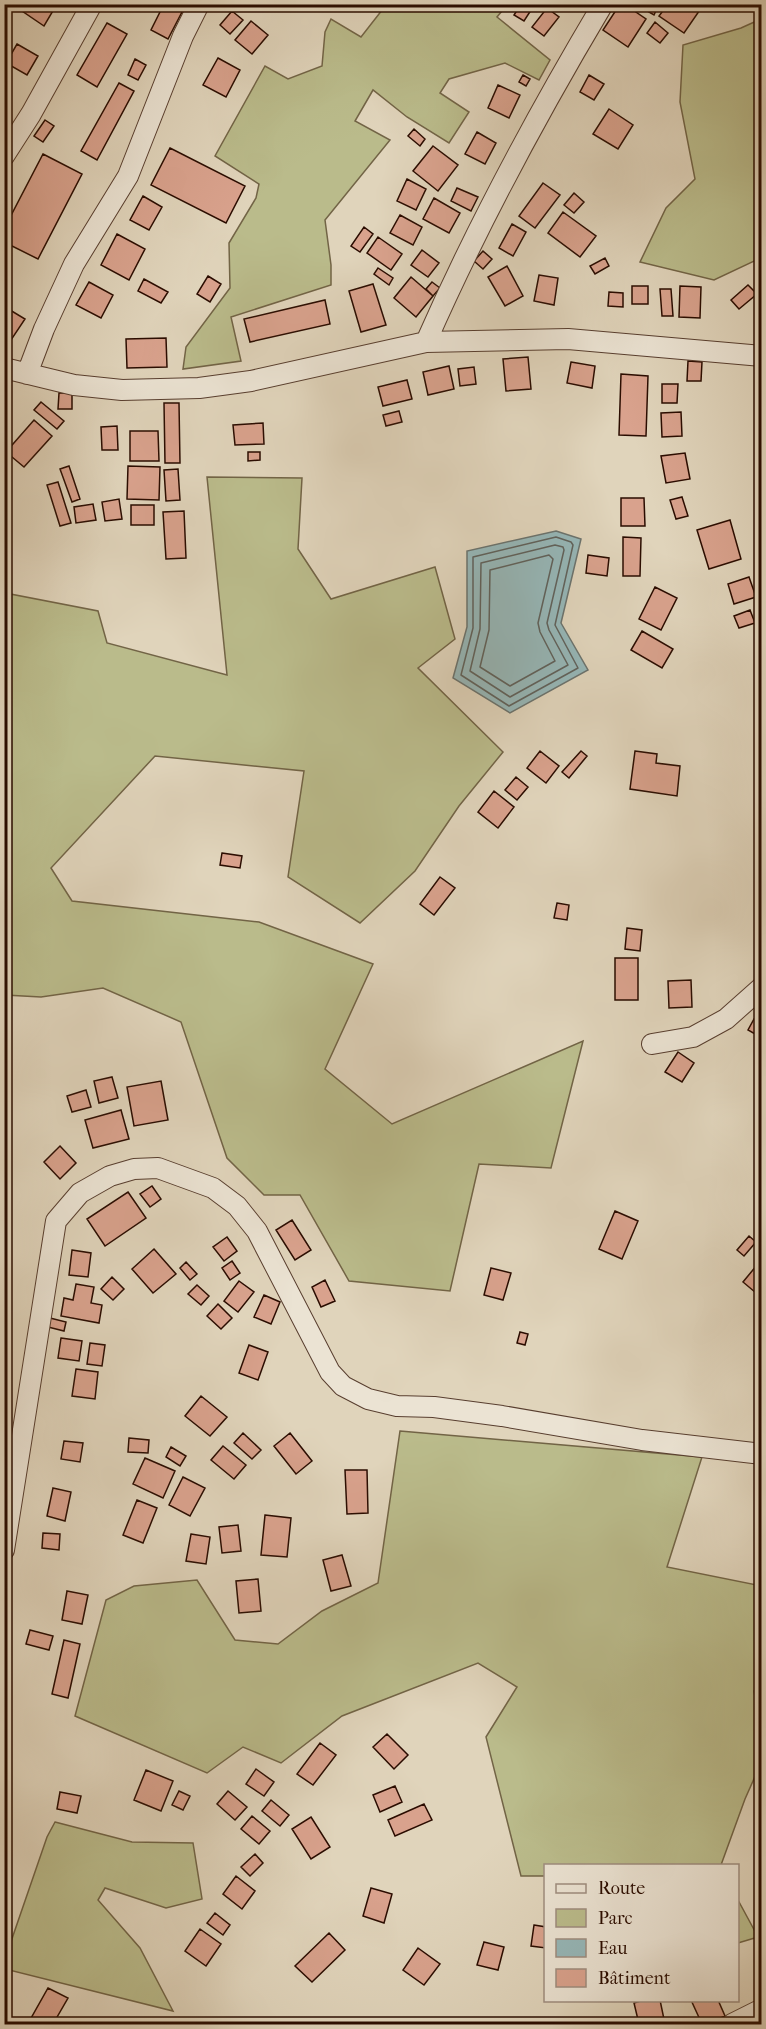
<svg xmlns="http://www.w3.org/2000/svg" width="766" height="2029" font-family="'IM FELL French Canon',serif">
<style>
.green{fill:#babb8b;stroke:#726446;stroke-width:1.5}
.water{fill:#96b7b8;stroke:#6b736e;stroke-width:1.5}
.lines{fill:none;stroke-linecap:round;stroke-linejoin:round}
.shore{stroke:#60625c;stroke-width:1.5}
.building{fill:#d9a28d;stroke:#2a0c00;stroke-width:1.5}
.minor-casing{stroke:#583e2f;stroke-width:22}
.minor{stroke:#ebe3d3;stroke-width:20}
</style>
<rect width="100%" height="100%" fill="#e0d4bb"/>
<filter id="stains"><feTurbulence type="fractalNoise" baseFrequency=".00333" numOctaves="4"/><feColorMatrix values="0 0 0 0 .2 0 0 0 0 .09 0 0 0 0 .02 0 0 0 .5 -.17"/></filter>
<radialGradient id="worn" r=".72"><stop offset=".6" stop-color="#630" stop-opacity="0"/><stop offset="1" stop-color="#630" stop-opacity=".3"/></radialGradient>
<path class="green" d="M 386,5 L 507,5 L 497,17 L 550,60 L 539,80 L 505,63 L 449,79 L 440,93 L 469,112 L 449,143 L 407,117 L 373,90 L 355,121 L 390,140 L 325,220 L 331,265 L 331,285 L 231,317 L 241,361 L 183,369 L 186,347 L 230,288 L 229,243 L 256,198 L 259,184 L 215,156 L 265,66 L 288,79 L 322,66 L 325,32 L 331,19 L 361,37 Z
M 761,19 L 761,266 L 754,261 L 714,280 L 640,262 L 666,208 L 695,179 L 680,102 L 683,45 L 741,28 Z
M 207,477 L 302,478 L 298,549 L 331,599 L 435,567 L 455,639 L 418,668 L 503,752 L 459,806 L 415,871 L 360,923 L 288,877 L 304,771 L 155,756 L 51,868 L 72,901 L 259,922 L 373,964 L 325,1069 L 392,1124 L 583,1041 L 551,1168 L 479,1164 L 450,1291 L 349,1281 L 300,1195 L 264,1195 L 227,1158 L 181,1022 L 103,988 L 41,997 L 5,995 L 5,593 L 98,611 L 107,643 L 227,675 Z
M 400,1431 L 702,1457 L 667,1567 L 762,1586 L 761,1684 L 754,1691 L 761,1730 L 761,1763 L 745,1799 L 721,1865 L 546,1866 L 545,1876 L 521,1876 L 486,1737 L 517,1687 L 478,1663 L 342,1716 L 281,1763 L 243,1747 L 207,1773 L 75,1716 L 106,1600 L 134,1586 L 197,1580 L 235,1640 L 278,1644 L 322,1611 L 378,1583 Z
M 55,1822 L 132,1842 L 193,1843 L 202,1899 L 166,1908 L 105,1888 L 98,1900 L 140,1948 L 173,2011 L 5,1969 L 5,1959 L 47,1837 Z
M 738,1900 L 758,1937 L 738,1943 Z"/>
<path class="water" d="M 556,531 L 581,539 L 561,623 L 588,670 L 510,713 L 453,678 L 467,627 L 467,551 Z"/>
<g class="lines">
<path class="shore" d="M 556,537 L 571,542 L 573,545 L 555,625 L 578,668 L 509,706 L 461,675 L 473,628 L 473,557 Z
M 555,545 L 563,547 L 564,550 L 547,623 L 549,630 L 568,665 L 510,697 L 470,671 L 480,629 L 481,563 Z
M 549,555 L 553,559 L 538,623 L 540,632 L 555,661 L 510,686 L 480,667 L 489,630 L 490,570 Z"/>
</g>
<path class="building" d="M 26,4 L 57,4 L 44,26 L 22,11 Z
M 164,4 L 173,4 L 183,10 L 168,39 L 151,30 Z
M 521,4 L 530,4 L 533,7 L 524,21 L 514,15 Z
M 620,4 L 624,4 L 646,19 L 628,47 L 603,30 Z
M 635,4 L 659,4 L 654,15 Z
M 668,4 L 704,4 L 684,33 L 659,16 Z
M 547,8 L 559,17 L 544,36 L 532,27 Z
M 232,11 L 243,20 L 230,34 L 220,25 Z
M 251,21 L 268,35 L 252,54 L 235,40 Z
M 655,22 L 668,33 L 660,43 L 647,33 Z
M 107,23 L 127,34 L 97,87 L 77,75 Z
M 17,44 L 38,56 L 27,75 L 6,63 Z
M 218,58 L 240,70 L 226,97 L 203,85 Z
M 135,59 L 146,65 L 138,80 L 128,75 Z
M 523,75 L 530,79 L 526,86 L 519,82 Z
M 589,75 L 604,84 L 594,100 L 580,92 Z
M 119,83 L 134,91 L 97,160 L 81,151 Z
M 498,85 L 520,95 L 509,118 L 488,108 Z
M 609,109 L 633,125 L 618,149 L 593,134 Z
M 45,120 L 54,126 L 43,142 L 34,136 Z
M 414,129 L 425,139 L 420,146 L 408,136 Z
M 477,132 L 496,143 L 485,164 L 465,154 Z
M 433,146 L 458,165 L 438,191 L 413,171 Z
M 170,148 L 245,186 L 226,223 L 151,185 Z
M 43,154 L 82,174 L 38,259 L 4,242 L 4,229 Z
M 407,179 L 426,189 L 416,210 L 397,201 Z
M 543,183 L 560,195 L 535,228 L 519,216 Z
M 457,188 L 478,197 L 471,211 L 451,201 Z
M 574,193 L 584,202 L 574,213 L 564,205 Z
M 143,196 L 162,207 L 149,230 L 130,220 Z
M 434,198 L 460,213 L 449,233 L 423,219 Z
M 563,212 L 596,236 L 580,257 L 548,233 Z
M 400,215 L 422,227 L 413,245 L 390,233 Z
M 512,224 L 526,232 L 513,256 L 499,248 Z
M 364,227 L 373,234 L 360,252 L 351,246 Z
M 117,234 L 145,249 L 129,280 L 101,265 Z
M 378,237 L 402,254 L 391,270 L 367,253 Z
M 422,250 L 439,263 L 428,277 L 411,265 Z
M 483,251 L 492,259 L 483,269 L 474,261 Z
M 605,258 L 609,266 L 595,274 L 590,266 Z
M 507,266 L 523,296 L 505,306 L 488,277 Z
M 378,268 L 393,278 L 389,285 L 374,274 Z
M 539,275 L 558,278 L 554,305 L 534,301 Z
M 208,276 L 221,284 L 210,302 L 197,294 Z
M 411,277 L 433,296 L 416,317 L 394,298 Z
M 144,279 L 168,292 L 161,303 L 138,291 Z
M 89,282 L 113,295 L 101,318 L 76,305 Z
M 432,282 L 440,288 L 433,296 L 426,289 Z
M 373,284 L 386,325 L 361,332 L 349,291 Z
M 748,285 L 757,294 L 739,309 L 731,300 Z
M 632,286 L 648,286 L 648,304 L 632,304 Z
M 680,286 L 701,287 L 700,318 L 679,317 Z
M 660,289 L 671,289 L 673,316 L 662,316 Z
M 609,292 L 623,293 L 623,307 L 608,306 Z
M 325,300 L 330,324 L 250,342 L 244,319 Z
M 10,310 L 25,319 L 9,343 L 4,339 L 4,318 Z
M 166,338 L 167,367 L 127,368 L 126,339 Z
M 528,357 L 531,389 L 506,391 L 503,359 Z
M 688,361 L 702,362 L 701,381 L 687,381 Z
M 571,362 L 595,366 L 592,388 L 567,383 Z
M 449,366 L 454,389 L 428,395 L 423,372 Z
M 474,367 L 476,384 L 460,386 L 458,369 Z
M 621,374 L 648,376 L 646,436 L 619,435 Z
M 407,380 L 412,399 L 383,406 L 378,387 Z
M 662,384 L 678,384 L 677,403 L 662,403 Z
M 59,393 L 72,393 L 72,409 L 58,409 Z
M 41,402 L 64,421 L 57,429 L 34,410 Z
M 164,403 L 179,403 L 180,463 L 165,463 Z
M 399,411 L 402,422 L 386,426 L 383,415 Z
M 681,412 L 682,436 L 662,437 L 661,413 Z
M 34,420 L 52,436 L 24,467 L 6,452 Z
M 263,423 L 264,444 L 235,445 L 233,425 Z
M 117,426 L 118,450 L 102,450 L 101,427 Z
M 130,431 L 158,431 L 159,461 L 130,461 Z
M 248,452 L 260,452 L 260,460 L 248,461 Z
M 685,453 L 690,479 L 666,483 L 661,456 Z
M 69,466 L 80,499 L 72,502 L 60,469 Z
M 128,466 L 160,467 L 159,500 L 127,499 Z
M 178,469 L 180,500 L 166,501 L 164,470 Z
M 58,482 L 71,523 L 60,526 L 47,485 Z
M 682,497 L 688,516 L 676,519 L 670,500 Z
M 621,498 L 644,498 L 645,526 L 621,526 Z
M 119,499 L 122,519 L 105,521 L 102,502 Z
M 93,504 L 96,520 L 76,523 L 74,507 Z
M 131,505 L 154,505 L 154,525 L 131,525 Z
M 184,511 L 186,558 L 166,559 L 163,512 Z
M 730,520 L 741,559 L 709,569 L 697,530 Z
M 623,537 L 641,538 L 640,576 L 623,576 Z
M 588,555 L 609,558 L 607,576 L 586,573 Z
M 749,577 L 756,597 L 734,604 L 728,584 Z
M 655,587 L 677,598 L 661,630 L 639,619 Z
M 750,610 L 755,623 L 739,628 L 734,616 Z
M 642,631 L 673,649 L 662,668 L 631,650 Z
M 540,751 L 559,766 L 546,783 L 527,768 Z
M 581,751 L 587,756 L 569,778 L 562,772 Z
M 635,751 L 657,754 L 656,763 L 680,766 L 677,796 L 630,789 Z
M 516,777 L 528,787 L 517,800 L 505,790 Z
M 494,791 L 514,807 L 498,828 L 478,812 Z
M 222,853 L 242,856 L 240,868 L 220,865 Z
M 440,877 L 455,888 L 434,915 L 420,904 Z
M 557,903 L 569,905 L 567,920 L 554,918 Z
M 627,928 L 642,930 L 640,951 L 625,949 Z
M 615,958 L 638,958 L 638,1000 L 615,1000 Z
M 691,980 L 692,1007 L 669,1008 L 668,981 Z
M 754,1019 L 762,1023 L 762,1038 L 748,1030 Z
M 678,1052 L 694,1063 L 682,1082 L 665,1072 Z
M 112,1077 L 118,1098 L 99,1103 L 94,1081 Z
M 161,1081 L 168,1120 L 134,1126 L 127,1087 Z
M 86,1090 L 91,1107 L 72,1112 L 67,1096 Z
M 121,1110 L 129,1139 L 93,1148 L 85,1120 Z
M 60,1146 L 76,1163 L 60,1179 L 44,1162 Z
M 152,1186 L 161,1199 L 150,1207 L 140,1194 Z
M 128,1192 L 146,1218 L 105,1246 L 87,1219 Z
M 615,1211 L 638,1221 L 622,1259 L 599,1249 Z
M 292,1220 L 311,1250 L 295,1260 L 276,1230 Z
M 749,1236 L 756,1242 L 744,1256 L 737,1250 Z
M 227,1237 L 237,1251 L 224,1261 L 213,1247 Z
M 154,1249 L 176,1274 L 153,1293 L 132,1269 Z
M 72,1250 L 91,1253 L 88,1277 L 69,1275 Z
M 232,1261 L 240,1273 L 230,1280 L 222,1268 Z
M 186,1262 L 197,1274 L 190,1280 L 180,1268 Z
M 757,1265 L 762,1268 L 762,1298 L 743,1282 Z
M 491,1268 L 511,1273 L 503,1300 L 484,1295 Z
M 112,1277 L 124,1289 L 113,1300 L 101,1289 Z
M 325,1280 L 335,1301 L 321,1307 L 312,1287 Z
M 239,1281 L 254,1292 L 238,1312 L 224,1301 Z
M 76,1284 L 94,1287 L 91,1303 L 102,1305 L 99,1323 L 61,1316 L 64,1298 L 73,1300 Z
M 197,1285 L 209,1296 L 201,1305 L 188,1294 Z
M 264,1295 L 280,1302 L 271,1324 L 254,1317 Z
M 218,1304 L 232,1318 L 221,1329 L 207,1316 Z
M 50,1318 L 66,1322 L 64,1331 L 48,1327 Z
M 520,1332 L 528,1334 L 525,1345 L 517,1343 Z
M 61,1338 L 82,1341 L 79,1361 L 58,1358 Z
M 90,1343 L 105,1345 L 102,1366 L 87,1364 Z
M 249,1345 L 268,1352 L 258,1380 L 239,1373 Z
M 76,1369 L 98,1372 L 95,1399 L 72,1396 Z
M 201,1396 L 227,1417 L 210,1436 L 185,1416 Z
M 243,1433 L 261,1450 L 252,1459 L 234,1443 Z
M 290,1433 L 312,1461 L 296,1474 L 274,1446 Z
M 129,1438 L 149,1440 L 148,1453 L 128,1452 Z
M 64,1441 L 83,1443 L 80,1462 L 61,1459 Z
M 223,1446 L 246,1465 L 234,1479 L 211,1460 Z
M 171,1447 L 186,1456 L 180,1466 L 166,1457 Z
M 145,1458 L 175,1471 L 163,1498 L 133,1484 Z
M 345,1470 L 367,1470 L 368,1513 L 347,1514 Z
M 183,1477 L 205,1488 L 190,1516 L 169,1505 Z
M 53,1488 L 71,1492 L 65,1521 L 47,1516 Z
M 137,1500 L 157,1508 L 143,1543 L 123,1535 Z
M 265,1515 L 291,1518 L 287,1557 L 261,1555 Z
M 238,1525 L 241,1551 L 222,1553 L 219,1527 Z
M 43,1533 L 60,1534 L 59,1550 L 42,1548 Z
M 191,1534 L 210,1537 L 206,1564 L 186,1561 Z
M 342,1555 L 351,1586 L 331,1591 L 323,1560 Z
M 258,1579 L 261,1611 L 239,1613 L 236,1581 Z
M 67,1591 L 88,1595 L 82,1624 L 62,1620 Z
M 30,1630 L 53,1636 L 49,1650 L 26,1644 Z
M 64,1640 L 80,1644 L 68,1698 L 52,1694 Z
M 387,1734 L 408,1755 L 394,1769 L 373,1747 Z
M 320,1743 L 336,1755 L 313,1785 L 297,1774 Z
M 256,1769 L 274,1782 L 264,1796 L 246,1784 Z
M 146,1770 L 173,1781 L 161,1811 L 134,1800 Z
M 395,1786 L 402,1802 L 380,1812 L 373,1795 Z
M 179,1791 L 190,1796 L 183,1810 L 172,1805 Z
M 228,1791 L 247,1807 L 235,1820 L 217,1804 Z
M 60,1792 L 81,1796 L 77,1813 L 57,1809 Z
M 271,1800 L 289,1815 L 280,1826 L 262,1811 Z
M 424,1804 L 432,1820 L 395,1836 L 388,1820 Z
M 252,1816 L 270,1831 L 259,1844 L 241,1829 Z
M 311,1817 L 330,1847 L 311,1859 L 292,1829 Z
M 255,1854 L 263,1863 L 250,1876 L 241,1867 Z
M 236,1876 L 255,1891 L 242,1909 L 223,1894 Z
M 371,1888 L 392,1894 L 384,1923 L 363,1916 Z
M 215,1913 L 230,1925 L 223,1935 L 207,1923 Z
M 534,1925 L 546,1927 L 546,1948 L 531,1946 Z
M 200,1929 L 221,1944 L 206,1966 L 185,1951 Z
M 329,1933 L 345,1950 L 312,1982 L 295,1966 Z
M 484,1942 L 504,1947 L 498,1970 L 477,1965 Z
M 418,1948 L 440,1964 L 424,1985 L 403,1970 Z
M 48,1988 L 68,1998 L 53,2024 L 38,2024 L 30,2020 Z
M 644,2000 L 660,2000 L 665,2024 L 639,2024 L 634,2003 Z
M 691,2000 L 718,2000 L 725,2016 L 708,2024 L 702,2024 Z"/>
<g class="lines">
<defs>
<path id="minor" d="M 4,156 L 31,114 L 92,4
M 426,342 C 477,226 538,113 603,4
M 4,368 L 74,385 L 122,390 L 199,388 L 251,381 L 426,342 L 568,339 L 762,356
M 27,374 L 44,329 L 74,264 L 128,176 L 183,36 L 199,4
M 652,1044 L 693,1037 L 726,1019 L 762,987
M 4,1550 L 56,1221 L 80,1193 L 110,1176 L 134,1169 L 158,1168 L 213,1188 L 237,1206 L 257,1231 L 330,1372 L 343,1386 L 368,1399 L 397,1406 L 434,1407 L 502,1416 L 642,1440 L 762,1454
M 732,2024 L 762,2009"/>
</defs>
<use href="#minor" class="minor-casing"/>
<use href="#minor" class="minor"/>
</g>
<rect width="766" height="2029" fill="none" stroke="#e0d4bb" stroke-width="24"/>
<rect x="6" y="6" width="754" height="2017" fill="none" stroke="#2a0c00" stroke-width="3"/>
<rect x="12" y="12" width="742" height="2005" fill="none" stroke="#2a0c00" stroke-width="1.5"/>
<rect x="544" y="1864" width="195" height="138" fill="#ebe3d3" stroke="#9e8d7f" stroke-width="1.5"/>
<rect x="556" y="1884" width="30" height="9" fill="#ebe3d3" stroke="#9e8d7f" stroke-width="1.5"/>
<text x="598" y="1894" font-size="18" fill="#2a0c00">Route</text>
<rect x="556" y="1909" width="30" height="18" fill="#babb8b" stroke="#9e8d7f" stroke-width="1.5"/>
<text x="598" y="1924" font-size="18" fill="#2a0c00">Parc</text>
<rect x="556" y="1939" width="30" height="18" fill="#96b7b8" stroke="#9e8d7f" stroke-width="1.5"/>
<text x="598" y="1954" font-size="18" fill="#2a0c00">Eau</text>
<rect x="556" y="1969" width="30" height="18" fill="#d9a28d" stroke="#9e8d7f" stroke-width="1.5"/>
<text x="598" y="1984" font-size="18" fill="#2a0c00">Bâtiment</text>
<rect width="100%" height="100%" filter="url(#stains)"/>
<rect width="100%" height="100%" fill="url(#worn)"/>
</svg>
